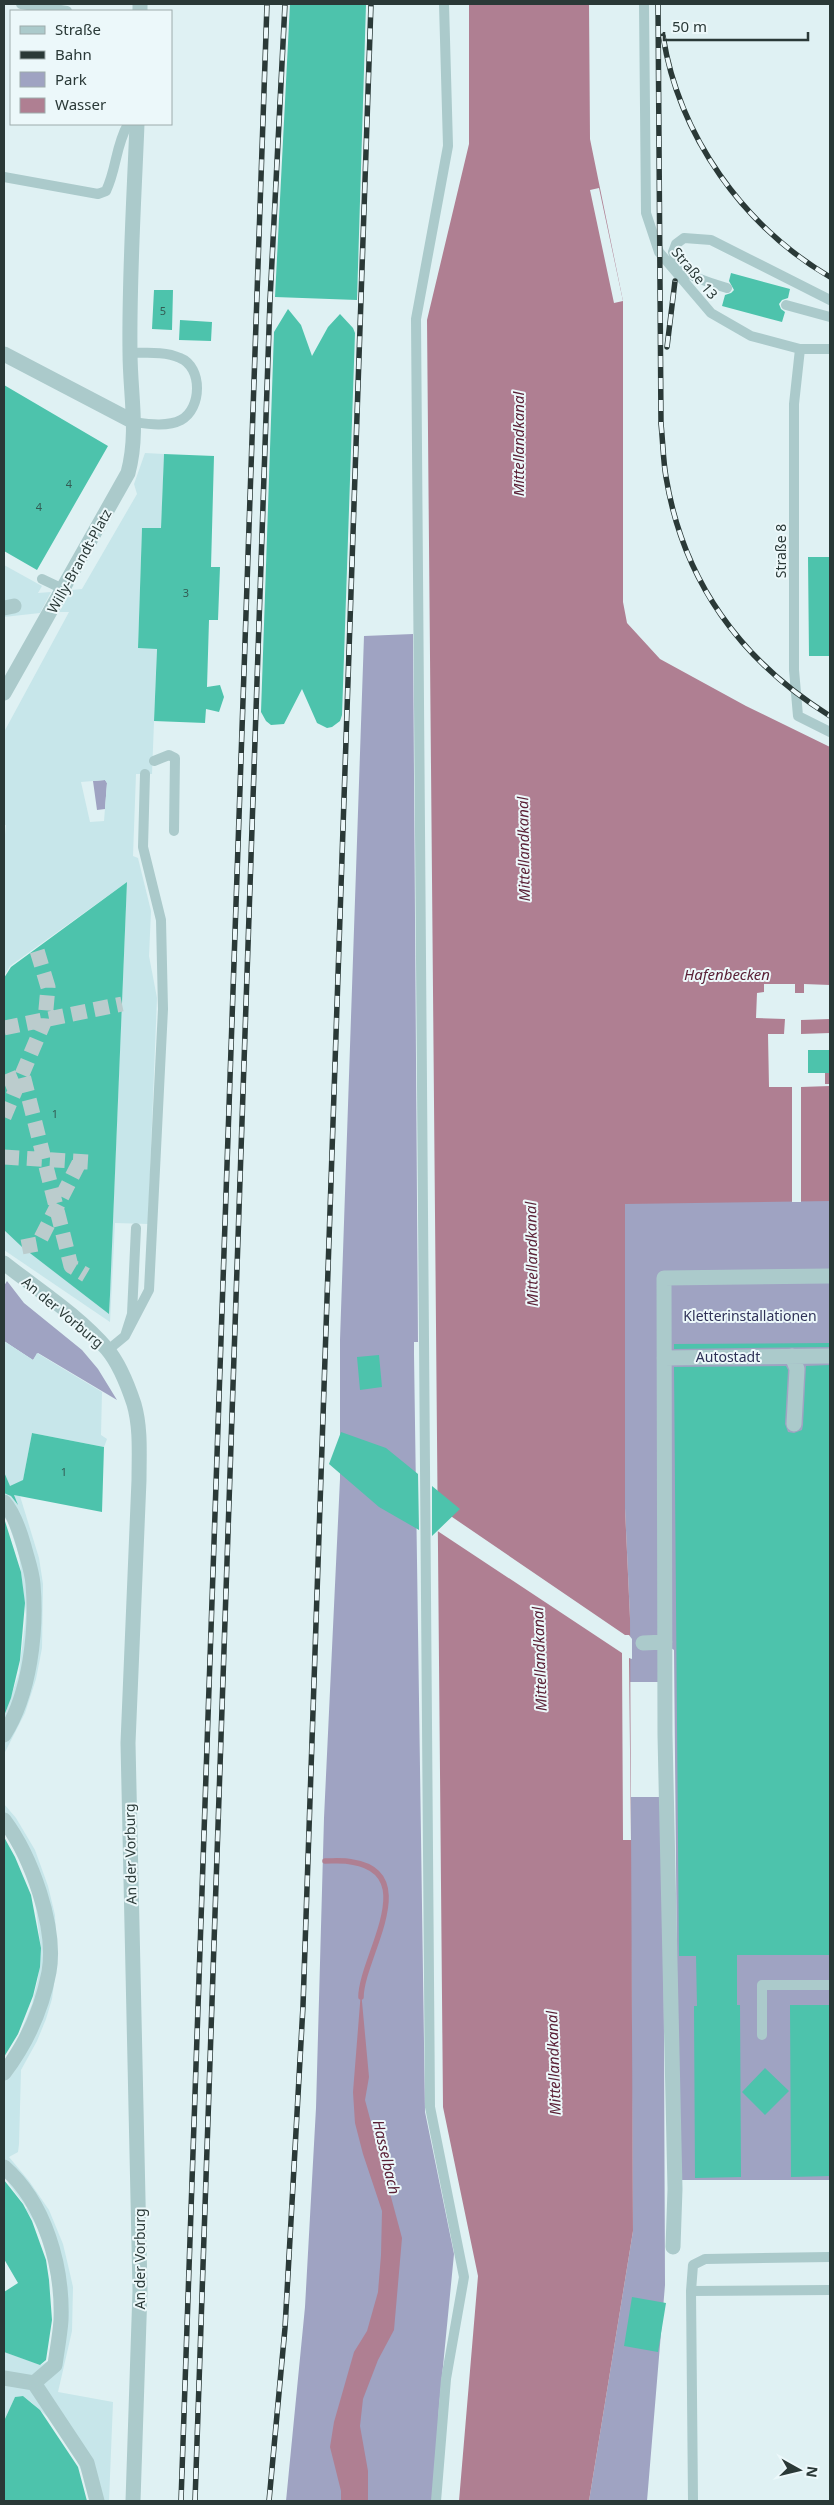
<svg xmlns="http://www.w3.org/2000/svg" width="834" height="2505" font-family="'Noto Sans',sans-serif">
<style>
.green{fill:#9fa3c2}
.plaza{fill:#c7e6ea;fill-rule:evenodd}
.water{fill:#af7f92}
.pier{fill:#dff1f3}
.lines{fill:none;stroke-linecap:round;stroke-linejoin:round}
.stream{stroke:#af7f92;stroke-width:5.5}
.building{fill:#4dc3ac}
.street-tunnel{stroke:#bbcccd;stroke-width:15;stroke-dasharray:15 8;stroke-linecap:butt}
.lane{stroke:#abcacb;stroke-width:10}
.street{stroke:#abcacb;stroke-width:15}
.rail-casing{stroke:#2a3937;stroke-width:5.5}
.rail{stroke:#ecf8fa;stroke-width:4;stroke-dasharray:11;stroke-linecap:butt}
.labels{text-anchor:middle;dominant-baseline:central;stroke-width:4;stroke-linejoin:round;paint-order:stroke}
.number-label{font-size:11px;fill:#335c54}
.street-label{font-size:14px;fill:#2a3937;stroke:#ecf8fa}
.park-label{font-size:14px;fill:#2e3157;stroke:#ecf8fa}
.water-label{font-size:15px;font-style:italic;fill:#5a2036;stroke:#ecf8fa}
</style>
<rect width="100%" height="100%" fill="#dff1f3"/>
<path class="green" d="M 413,634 L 418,1342 L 414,1342 L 414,1354 L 425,2112 L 454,2254 L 439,2407 L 434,2501 L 286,2501 L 305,2307 L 316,2108 L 324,1818 L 340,1479 L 340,1340 L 364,636 Z
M 105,780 L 107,783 L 105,809 L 97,810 L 93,781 Z
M 830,789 L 830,2180 L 679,2180 L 674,1650 L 662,1642 L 663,1682 L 630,1682 L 630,1618 L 625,1508 L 625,1204 Z
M 7,1281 L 24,1303 L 82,1350 L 98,1369 L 117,1400 L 38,1353 L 33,1360 L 4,1341 L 4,1286 Z
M 630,1797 L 663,1797 L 665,2285 L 647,2501 L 589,2501 L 633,2231 Z"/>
<path class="plaza" d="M 145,453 L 164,454 L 161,534 L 154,528 L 142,528 L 138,648 L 150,648 L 157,645 L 152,774 L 136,774 L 133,856 L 138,858 L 151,911 L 149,956 L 157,998 L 148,1224 L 115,1223 L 110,1322 L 4,1250 L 4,1230 L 22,1247 L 109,1313 L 127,882 L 10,966 L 4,976 L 4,844 L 6,825 L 4,825 L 4,732 L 69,612 L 59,612 L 72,590 L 82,589 L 137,494 L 134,484 ZM 105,780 L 107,783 L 104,821 L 90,822 L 81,782 Z
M 4,565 L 42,586 L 38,593 L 51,592 L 40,613 L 4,617 Z
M 4,1341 L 33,1360 L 37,1353 L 102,1392 L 101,1435 L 107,1439 L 104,1447 L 32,1433 L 20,1496 L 39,1558 L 43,1584 L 42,1648 L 36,1679 L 25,1713 L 4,1754 L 4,1717 L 19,1673 L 26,1615 L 19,1555 L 7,1519 L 4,1518 Z
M 4,1804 L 16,1818 L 35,1850 L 48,1886 L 55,1915 L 57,1962 L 52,1999 L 46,2019 L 37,2041 L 21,2070 L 19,2144 L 18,2152 L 9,2157 L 29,2181 L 49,2210 L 63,2244 L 68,2265 L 73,2287 L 72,2331 L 58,2392 L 113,2402 L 109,2501 L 91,2501 L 86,2481 L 72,2450 L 52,2421 L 31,2402 L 23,2396 L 15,2397 L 4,2421 L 4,2352 L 41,2365 L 48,2361 L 54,2332 L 55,2300 L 47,2252 L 36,2225 L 26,2209 L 27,2208 L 4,2177 L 4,2061 L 19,2036 L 32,2004 L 38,1979 L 41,1949 L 35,1901 L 26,1871 L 4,1831 Z"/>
<path class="water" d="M 469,4 L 589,4 L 590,139 L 623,301 L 623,602 L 627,623 L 660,659 L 746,706 L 830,747 L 830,1201 L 625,1204 L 625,1508 L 630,1618 L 633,2231 L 589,2501 L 459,2501 L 478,2276 L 443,2107 L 427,320 L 469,144 Z
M 361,1991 L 369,2077 L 365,2100 L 402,2238 L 394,2330 L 378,2360 L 363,2399 L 360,2426 L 368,2471 L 368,2501 L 341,2501 L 341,2491 L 330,2447 L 334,2422 L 354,2352 L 367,2331 L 378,2292 L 381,2255 L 382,2211 L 363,2154 L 355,2123 L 353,2092 Z"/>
<path class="pier" d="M 599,188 L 623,301 L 614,303 L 590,190 Z
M 764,984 L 795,984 L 795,993 L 804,993 L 804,984 L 830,985 L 830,1019 L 801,1020 L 801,1034 L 830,1033 L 830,1050 L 808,1050 L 808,1073 L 825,1073 L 825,1084 L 830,1084 L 830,1086 L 801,1087 L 801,1202 L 792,1202 L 792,1087 L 769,1087 L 768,1034 L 784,1034 L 785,1019 L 756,1018 L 757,993 L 764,992 Z
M 436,1506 L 625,1635 L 629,1635 L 632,1639 L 632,1659 L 629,1658 L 631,1840 L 623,1840 L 622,1653 L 436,1530 Z"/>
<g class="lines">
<path class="stream" d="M 325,1861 C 334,1861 343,1860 352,1862 C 423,1873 361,1958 361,1997"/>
</g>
<path class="building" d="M 290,4 L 366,4 L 357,300 L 275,297 Z
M 731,273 L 790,289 L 788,298 L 782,300 L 779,304 L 781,309 L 785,312 L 782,322 L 722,306 L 725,295 L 731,293 L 734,290 L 729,281 Z
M 154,290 L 173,290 L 172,330 L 152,329 Z
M 288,309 L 301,325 L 312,356 L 328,327 L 340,314 L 353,328 L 355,333 L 342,715 L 340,721 L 332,727 L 327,728 L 317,723 L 302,689 L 284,724 L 271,725 L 266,721 L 261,712 L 274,332 Z
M 180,320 L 212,322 L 211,341 L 179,340 Z
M 4,385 L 108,446 L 37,570 L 4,551 Z
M 164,454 L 214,456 L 211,567 L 220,567 L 218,620 L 209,620 L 207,687 L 220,685 L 224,697 L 219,712 L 206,709 L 205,723 L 154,721 L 157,649 L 138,648 L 142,528 L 161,528 Z
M 808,557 L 830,557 L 830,656 L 809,656 Z
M 127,882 L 110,1295 L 109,1314 L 22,1247 L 4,1230 L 4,978 L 11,967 Z
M 808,1050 L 830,1050 L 830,1073 L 808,1073 Z
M 830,1343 L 830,1347 L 674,1349 L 674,1344 Z
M 379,1355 L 382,1387 L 360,1390 L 357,1357 Z
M 830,1365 L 830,1955 L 737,1955 L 737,2005 L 740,2005 L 741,2177 L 695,2178 L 694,2006 L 697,2006 L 696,1956 L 679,1956 L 674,1367 L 786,1366 L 788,1370 L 785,1424 L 788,1432 L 794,1433 L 802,1430 L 803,1425 L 806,1366 Z
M 341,1432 L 386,1448 L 418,1474 L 419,1530 L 379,1507 L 329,1464 Z
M 32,1433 L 104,1447 L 102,1512 L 14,1495 L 18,1505 L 11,1496 L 4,1493 L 4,1472 L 10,1486 L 23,1480 Z
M 432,1486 L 460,1509 L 432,1536 Z
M 4,1518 L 21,1572 L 25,1603 L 20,1660 L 11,1698 L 4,1716 Z
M 4,1837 L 15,1857 L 31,1895 L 41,1948 L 40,1967 L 33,1996 L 18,2034 L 4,2057 Z
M 790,2005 L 830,2005 L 830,2176 L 791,2177 Z
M 765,2068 L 789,2091 L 765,2115 L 742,2092 Z
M 4,2180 L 23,2204 L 32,2221 L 46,2260 L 49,2280 L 52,2320 L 46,2360 L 40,2365 L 4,2352 L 4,2292 L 18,2283 L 4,2259 Z
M 632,2297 L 666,2303 L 658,2352 L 624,2346 Z
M 23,2396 L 40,2410 L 78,2467 L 87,2501 L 4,2501 L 4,2421 L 15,2397 Z"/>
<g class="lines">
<path class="street-tunnel" d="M 4,1028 L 122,1004
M 4,1083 L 23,1075 L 71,1266 L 86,1275
M 4,1117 L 45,1020 L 48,987 L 36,947
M 4,1157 L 88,1162
M 22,1247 L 38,1244 L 80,1161"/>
<path class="lane" d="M 21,4 L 67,11
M 644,4 L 646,213 L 659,252 L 711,313 L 751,336 L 800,349 L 830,349
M 4,177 L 98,194 L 106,191 C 117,168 115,147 128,124
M 727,288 C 705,281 681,277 673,252 L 676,244 L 684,238 L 711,240 L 830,300
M 786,305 L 830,317
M 800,349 L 794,404 L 794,670 L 798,716 L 830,732
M 130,353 C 146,353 165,351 180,358 C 203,367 202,409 181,420 C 168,427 148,424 134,422
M 42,579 L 63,589
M 154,761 L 169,755 L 175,758 L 174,831
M 125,1336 L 149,1290 L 163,1009 L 161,920 L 143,847 L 145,774
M 108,1350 L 125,1336 L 132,1314 L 136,1228
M 762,2035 L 762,1985 L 830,1985
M 691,2291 L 830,2290
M 436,2501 L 446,2379 L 464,2277 L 430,2107 L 416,319 L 448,146 L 444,4
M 693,2501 L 691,2291 L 693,2265 L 705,2259 L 830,2257"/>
<path class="street" d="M 140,4 L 140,11
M 4,354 L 134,422
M 4,608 L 14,606
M 4,693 L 128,473 C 139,432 130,394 130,352 C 129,276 134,200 137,124
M 4,1263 C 38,1290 78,1315 107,1349 C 119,1363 128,1386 134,1404 C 141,1428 139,1455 139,1480 L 128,1743 L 140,2290 L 133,2501
M 792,1356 L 797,1369 L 794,1424
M 664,1358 L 830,1356
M 4,1502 C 14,1513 20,1532 24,1546 C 27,1558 32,1571 33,1584 C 37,1631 30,1694 4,1735
M 643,1643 L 665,1642
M 4,1820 C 31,1856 57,1927 49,1972 C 42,2009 26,2044 4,2073
M 4,2167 C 45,2203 63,2266 61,2320 C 60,2335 57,2350 55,2365 L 34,2383 L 87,2463 L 97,2501
M 673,2247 L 675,2189 L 665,1735 L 664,1278 L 830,1276
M 4,2378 L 34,2383"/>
<defs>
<path id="rail" d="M 658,4 L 661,424 C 663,442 663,460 666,477 C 683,581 741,661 830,716
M 663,36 C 679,136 743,226 830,277
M 667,347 L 675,281
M 181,2501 L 267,4
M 195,2501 L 270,300 L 285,4
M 269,2501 L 285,2328 L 303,2006 L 371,4"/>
</defs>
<use href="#rail" class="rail-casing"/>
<use href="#rail" class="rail"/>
</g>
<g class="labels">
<g class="number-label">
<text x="163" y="310">5</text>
<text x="69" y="483">4</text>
<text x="39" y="506">4</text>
<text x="186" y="592">3</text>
<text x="55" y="1113">1</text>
<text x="64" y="1471">1</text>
</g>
<g class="street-label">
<text transform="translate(695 273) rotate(50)">Straße 13</text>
<text transform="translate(780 551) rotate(-90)">Straße 8</text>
<text transform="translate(79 561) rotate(-61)">Willy-Brandt-Platz</text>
<text transform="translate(63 1312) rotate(40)">An der Vorburg</text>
<text transform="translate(130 1854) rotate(-91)">An der Vorburg</text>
<text transform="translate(139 2259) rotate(-90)">An der Vorburg</text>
</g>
<g class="park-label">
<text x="750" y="1315">Kletterinstallationen</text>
<text x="728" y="1356">Autostadt</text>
</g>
<g class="water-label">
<text transform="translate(518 444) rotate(-90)">Mittellandkanal</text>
<text transform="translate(523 849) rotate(-91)">Mittellandkanal</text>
<text x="727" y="974">Hafenbecken</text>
<text transform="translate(531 1254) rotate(-91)">Mittellandkanal</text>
<text transform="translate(539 1659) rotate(-92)">Mittellandkanal</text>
<text transform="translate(553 2063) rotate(-92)">Mittellandkanal</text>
<text transform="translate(387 2157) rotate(77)">Hasselbach</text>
</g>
</g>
<rect width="834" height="2505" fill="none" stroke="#2a3937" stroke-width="10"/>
<rect x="10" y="10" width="162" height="115" fill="#ecf8fa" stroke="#9eacac"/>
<rect x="20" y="26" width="25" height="8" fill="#abcacb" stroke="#9eacac"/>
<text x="55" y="35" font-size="15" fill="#2a3937">Straße</text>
<rect x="20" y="51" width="25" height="8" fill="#2a3937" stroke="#9eacac"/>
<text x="55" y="60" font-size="15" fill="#2a3937">Bahn</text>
<rect x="20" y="72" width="25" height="15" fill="#9fa3c2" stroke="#9eacac"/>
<text x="55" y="85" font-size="15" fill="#2a3937">Park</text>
<rect x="20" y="98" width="25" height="15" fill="#af7f92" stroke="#9eacac"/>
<text x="55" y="110" font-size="15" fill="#2a3937">Wasser</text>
<g transform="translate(799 2470) rotate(98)" stroke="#ecf8fa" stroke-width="4" paint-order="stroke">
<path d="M0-4L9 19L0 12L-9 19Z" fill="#2a3937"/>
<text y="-8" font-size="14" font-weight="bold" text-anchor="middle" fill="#2a3937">N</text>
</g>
<path d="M664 32v8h144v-8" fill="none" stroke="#2a3937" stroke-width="2.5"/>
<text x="672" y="32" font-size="15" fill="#2a3937" stroke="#ecf8fa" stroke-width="4" paint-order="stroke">50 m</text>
</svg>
